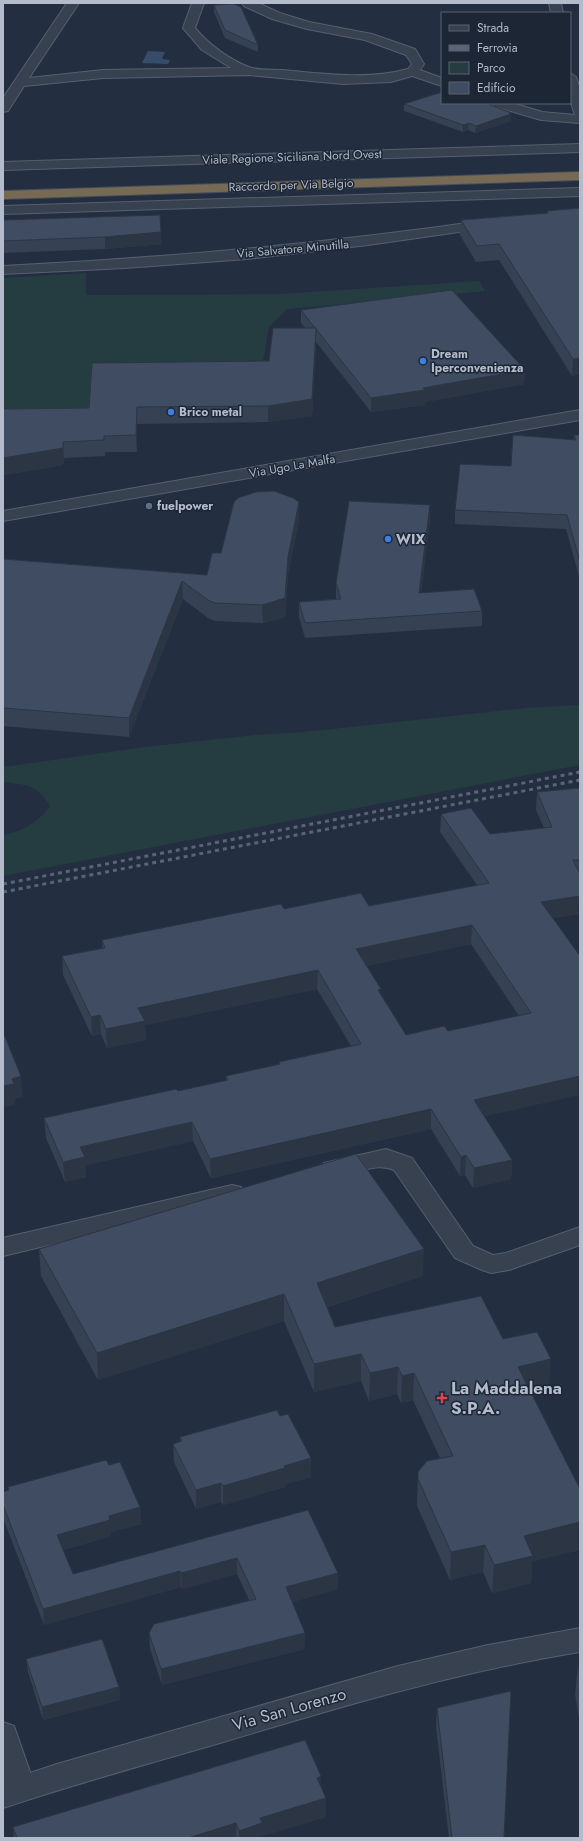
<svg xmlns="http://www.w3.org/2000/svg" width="583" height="1841" font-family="Jost,sans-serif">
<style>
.green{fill:#253d41}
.water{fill:#374b6b}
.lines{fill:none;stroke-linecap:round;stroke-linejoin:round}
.minor-casing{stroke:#555f6e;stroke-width:2}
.tertiary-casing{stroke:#555f6e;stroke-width:2}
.motorway-casing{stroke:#424c5b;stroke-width:2}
.minor{fill:#384150;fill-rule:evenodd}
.tertiary{fill:#384150;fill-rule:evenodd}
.motorway{fill:#776a54;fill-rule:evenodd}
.rail{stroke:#596577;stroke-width:3;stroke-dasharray:4 4;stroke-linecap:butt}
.wall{fill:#364153;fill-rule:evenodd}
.shaded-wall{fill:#2c3544}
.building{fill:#3f4c61;stroke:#2c3544;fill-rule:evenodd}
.shop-dot{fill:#3f7fe0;stroke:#1c2635;stroke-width:1.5}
.service-dot{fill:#5c6f8a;stroke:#1c2635;stroke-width:1.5}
.health-dot{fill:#e0444e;stroke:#1c2635;stroke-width:1.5}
.labels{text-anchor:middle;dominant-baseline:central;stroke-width:3;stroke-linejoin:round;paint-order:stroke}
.far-street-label{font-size:12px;fill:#b4bccb;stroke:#1c2635}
.far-poi-label{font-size:12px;font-weight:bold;fill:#b4bccb;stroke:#1c2635;text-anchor:start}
.poi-label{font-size:14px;font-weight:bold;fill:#b4bccb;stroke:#1c2635;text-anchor:start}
.near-poi-label{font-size:17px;font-weight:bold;fill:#b4bccb;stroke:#1c2635;text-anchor:start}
.near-street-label{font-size:17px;fill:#b4bccb;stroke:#1c2635}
</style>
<rect width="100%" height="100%" fill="#232f41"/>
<path class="green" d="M 86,273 L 86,295 L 281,294 L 479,281 L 485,291 L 287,309 L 269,327 L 260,377 L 90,425 L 3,426 L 3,278 Z
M 580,705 L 580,765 L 3,876 L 3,835 C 24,831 37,823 50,806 C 37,784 27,785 3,782 L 3,767 L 145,747 L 255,735 L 304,732 L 526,708 Z"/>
<path class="water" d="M 148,51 L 165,52 L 162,59 L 170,60 L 168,64 L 142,63 Z"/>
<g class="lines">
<defs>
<path id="minor" d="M 67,3 L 79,3 L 29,78 L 103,70 L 231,68 L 202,50 L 183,28 L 192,3 L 204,3 L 195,28 C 208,44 230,60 249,67 C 259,71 273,69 283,70 C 325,74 367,80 408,69 L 412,64 L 406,55 L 365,40 L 307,29 L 272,19 L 244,6 L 242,3 L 258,3 L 280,13 L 309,22 L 372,34 L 415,49 L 424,64 L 420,70 L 442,78 L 442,86 L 412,76 L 391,82 L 343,84 L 249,75 L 103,78 L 24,86 L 8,111 L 3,112 L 3,98 Z
M 549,3 L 561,3 L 563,13 L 551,13 Z
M 570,73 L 576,77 L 580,89 L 580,123 L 541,120 L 494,106 L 492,103 L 513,103 L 542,112 L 575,115 L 570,100 Z
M 489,220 L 494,221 L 496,224 L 494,227 L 368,245 L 247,259 L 125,268 L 3,274 L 3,266 C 166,258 328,243 489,220 Z
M 386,1149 L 412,1158 L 473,1246 L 493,1255 L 506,1253 L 580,1227 L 580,1245 L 509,1270 L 491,1273 L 482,1270 L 455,1258 L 394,1170 C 371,1160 348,1181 324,1175 L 321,1169 L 324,1163 Z
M 232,1185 L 241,1187 L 244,1193 L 241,1199 L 3,1256 L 3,1238 Z
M 3,1722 L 14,1726 L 36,1789 L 31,1798 L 20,1802 L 9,1798 L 3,1785 Z"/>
<path id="tertiary" d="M 580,144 L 580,152 L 3,170 L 3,162 Z
M 580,188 L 580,196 L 3,214 L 3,206 Z
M 580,410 L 580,420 L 3,521 L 3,511 Z
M 580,1628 L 580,1652 C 457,1672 339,1707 220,1743 C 147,1764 75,1784 3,1808 L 3,1782 L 57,1764 L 398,1666 L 488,1645 Z"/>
<path id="motorway" d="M 580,172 L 580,180 L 3,199 L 3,191 Z"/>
</defs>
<use href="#minor" class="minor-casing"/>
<use href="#tertiary" class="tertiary-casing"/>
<use href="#motorway" class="motorway-casing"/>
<use href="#minor" class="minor"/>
<use href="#tertiary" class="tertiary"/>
<use href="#motorway" class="motorway"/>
<path class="rail" d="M 3,884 L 580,772
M 3,892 L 580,780"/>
</g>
<path class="wall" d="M 214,5 L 258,45 L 258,52 L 225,38 L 214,12 Z
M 404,104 L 511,113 L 511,121 L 475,133 L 468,130 L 463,132 L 404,111 Z
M 580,208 L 580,374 L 572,376 L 499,260 L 476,262 L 460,235 L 461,220 L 547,213 L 547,211 Z
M 3,220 L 162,244 L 105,249 L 3,253 Z
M 301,310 L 525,370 L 524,384 L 425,402 L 425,405 L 371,412 L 316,342 L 312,416 L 268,422 L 137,424 L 137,452 L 105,452 L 105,456 L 64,458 L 63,465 L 3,475 L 89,408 L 269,361 L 305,328 L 301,323 Z
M 574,435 L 580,435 L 580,580 L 566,529 L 455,524 L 455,510 L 511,466 L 574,440 Z
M 299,502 L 299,520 L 288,575 L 285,617 L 263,623 L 215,621 L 208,618 L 183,599 L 129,737 L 3,726 L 3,559 L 207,575 L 221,553 Z
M 430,519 L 421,593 L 482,611 L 482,626 L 305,638 L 299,617 L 299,602 L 336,599 L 336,583 Z
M 580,788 L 580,914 L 553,918 L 580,956 L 484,1116 L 512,1160 L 511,1179 L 473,1188 L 465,1175 L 460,1176 L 431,1129 L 211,1178 L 193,1141 L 86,1165 L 86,1177 L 65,1182 L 46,1138 L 44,1118 L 178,1091 L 226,1081 L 226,1076 L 279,1064 L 279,1062 L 351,1046 L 317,989 L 145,1025 L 146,1040 L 107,1048 L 101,1034 L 92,1036 L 63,975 L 62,956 L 102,948 L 102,940 L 284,909 L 369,906 L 477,885 L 440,832 L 441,814 L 490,834 L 544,828 L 536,810 L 537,792 ZM 471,944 L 519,1016 L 448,1031 L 406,1035 L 381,994 L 366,966 Z
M 39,1249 L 423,1276 L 327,1307 L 335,1327 L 503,1339 L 549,1387 L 530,1391 L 580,1489 L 580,1550 L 532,1561 L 531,1583 L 492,1593 L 483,1572 L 450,1580 L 417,1506 L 418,1472 L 440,1458 L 413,1400 L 401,1403 L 397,1394 L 369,1401 L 361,1381 L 314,1392 L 284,1321 L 98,1380 L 41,1276 Z
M 180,1437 L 311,1477 L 285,1484 L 285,1487 L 223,1505 L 221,1502 L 196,1509 L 174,1462 L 173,1444 L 180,1442 Z
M 109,1465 L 140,1507 L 141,1524 L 111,1532 L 111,1536 L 63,1550 L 73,1574 L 308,1510 L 338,1589 L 292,1602 L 305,1633 L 305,1649 L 162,1685 L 150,1649 L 149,1633 L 249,1600 L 237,1574 L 182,1589 L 181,1587 L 44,1625 L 3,1518 L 3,1492 L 8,1491 L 8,1487 Z
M 26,1659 L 119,1687 L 120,1700 L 43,1720 L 28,1672 Z
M 578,1666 L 580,1666 L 580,1724 L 575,1694 Z
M 437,1708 L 504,1838 L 449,1838 L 436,1727 Z
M 321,1776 L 321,1786 L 326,1817 L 262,1836 L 262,1838 L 14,1838 L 13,1827 Z"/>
<path class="shaded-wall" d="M 511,113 L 511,121 L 475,133 L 476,126 Z
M 469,123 L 468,130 L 463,132 L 463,125 Z
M 161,232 L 162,244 L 105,249 L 105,237 Z
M 316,328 L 316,343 L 312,416 L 268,422 L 268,406 Z
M 580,358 L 580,374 L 572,376 L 573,359 Z
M 525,370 L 524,384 L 425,402 L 425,405 L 371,412 L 371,398 Z
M 137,407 L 137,452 L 136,435 Z
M 63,442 L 64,458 L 63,465 L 3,475 L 3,458 Z
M 299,502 L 299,520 L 288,575 L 285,617 L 263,623 L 262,605 Z
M 430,505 L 430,519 L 419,608 L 419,593 Z
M 182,581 L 183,599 L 129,737 L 129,718 Z
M 580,896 L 580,914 L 540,920 L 541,902 Z
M 472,925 L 471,944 L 356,968 L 356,949 Z
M 318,970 L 317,989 L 145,1025 L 146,1040 L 107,1048 L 106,1029 L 138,1008 Z
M 100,1015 L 101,1034 L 92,1036 L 91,1017 Z
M 21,1076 L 23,1097 L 15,1099 L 15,1105 L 3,1107 L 3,1086 L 12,1079 Z
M 580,1076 L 580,1095 L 473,1119 L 474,1100 Z
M 431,1109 L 431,1129 L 211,1178 L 210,1159 Z
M 192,1122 L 193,1141 L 86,1165 L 86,1177 L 65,1182 L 63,1162 L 80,1147 Z
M 466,1155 L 465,1175 L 460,1176 L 461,1157 Z
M 512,1160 L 511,1179 L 473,1188 L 474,1168 Z
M 424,1249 L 423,1276 L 316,1310 L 317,1283 Z
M 284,1294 L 284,1321 L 98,1380 L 97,1353 Z
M 361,1354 L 361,1381 L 314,1392 L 314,1364 Z
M 551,1359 L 549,1387 L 516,1394 L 518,1367 Z
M 398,1367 L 397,1394 L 369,1401 L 370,1373 Z
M 414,1373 L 413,1400 L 401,1403 L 402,1376 Z
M 311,1458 L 311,1477 L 285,1484 L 285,1487 L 223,1505 L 223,1486 Z
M 221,1483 L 221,1502 L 196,1509 L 196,1490 Z
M 140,1507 L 141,1524 L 111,1532 L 111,1536 L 58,1551 L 57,1535 L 109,1516 Z
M 580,1522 L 580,1550 L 532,1561 L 531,1583 L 492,1593 L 494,1565 L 524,1536 Z
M 485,1545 L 483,1572 L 450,1580 L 451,1552 Z
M 237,1558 L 237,1574 L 182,1589 L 181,1573 Z
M 180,1571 L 181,1587 L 44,1625 L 43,1609 Z
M 338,1573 L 338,1589 L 286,1604 L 286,1587 Z
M 305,1633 L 305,1649 L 162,1685 L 161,1669 Z
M 119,1687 L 120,1700 L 43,1720 L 42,1707 Z
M 321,1776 L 321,1795 L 317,1778 Z
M 326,1798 L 326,1817 L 262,1836 L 262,1838 L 239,1838 L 239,1831 L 260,1818 Z
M 236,1823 L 236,1838 L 188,1838 Z"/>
<path class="building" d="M 234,4 L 241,7 L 258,45 L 225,30 L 214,5 Z
M 442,92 L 442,103 L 486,103 L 511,113 L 509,113 L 511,114 L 476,126 L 469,123 L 463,125 L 404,104 Z
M 580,208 L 580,358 L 573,359 L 499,244 L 477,246 L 461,220 L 548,213 L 547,211 Z
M 160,215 L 161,232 L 105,237 L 3,241 L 3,220 Z
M 452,290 L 525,370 L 423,388 L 425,390 L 371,398 L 316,329 L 316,328 L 315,328 L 301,310 Z
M 273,328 L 316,328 L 312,399 L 268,406 L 137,407 L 136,435 L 104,436 L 104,440 L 63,442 L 63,448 L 3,458 L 3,409 L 89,408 L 92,363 L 269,361 Z
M 513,435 L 576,440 L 574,435 L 580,435 L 580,562 L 567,515 L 455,510 L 460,464 L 511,466 Z
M 274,491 L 293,498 L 299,502 L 288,557 L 285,598 L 262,605 L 215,603 L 208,600 L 182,581 L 129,718 L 3,708 L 3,559 L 207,575 L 212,553 L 221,553 L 234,502 L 238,498 L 256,492 Z
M 349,501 L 430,505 L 419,593 L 474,589 L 482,611 L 305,623 L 299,602 L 341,599 L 336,583 Z
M 580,788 L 580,860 L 573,860 L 580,874 L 580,896 L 541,902 L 580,956 L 580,1076 L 474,1100 L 512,1160 L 474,1168 L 466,1155 L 461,1157 L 431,1109 L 210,1159 L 192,1122 L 80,1147 L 85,1157 L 63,1162 L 44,1118 L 176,1089 L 178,1091 L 228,1080 L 226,1076 L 280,1064 L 279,1062 L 361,1044 L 318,970 L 138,1008 L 145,1021 L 106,1029 L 100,1015 L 91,1017 L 62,956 L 105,948 L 102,940 L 281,904 L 284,909 L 361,893 L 369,906 L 489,883 L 441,814 L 471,808 L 490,834 L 552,827 L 537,792 ZM 472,925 L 531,1013 L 448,1031 L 444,1026 L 406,1035 L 378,990 L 381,989 L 356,949 Z
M 3,1032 L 21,1076 L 12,1079 L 14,1084 L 3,1086 Z
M 356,1154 L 424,1249 L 317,1283 L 335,1327 L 481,1296 L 503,1339 L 537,1332 L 551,1359 L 518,1367 L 580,1489 L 580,1522 L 524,1536 L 533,1556 L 494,1565 L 485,1545 L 451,1552 L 418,1479 L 418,1472 L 427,1461 L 453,1456 L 414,1373 L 402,1376 L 398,1367 L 370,1373 L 361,1354 L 314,1364 L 284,1294 L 97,1353 L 39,1249 Z
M 277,1410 L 280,1416 L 288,1414 L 311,1458 L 284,1466 L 285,1468 L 223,1486 L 221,1483 L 196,1490 L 173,1444 L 182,1441 L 180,1437 Z
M 106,1460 L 109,1465 L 120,1462 L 140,1507 L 109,1516 L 110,1520 L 57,1535 L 73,1574 L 308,1510 L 338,1573 L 286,1587 L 305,1633 L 161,1669 L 149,1633 L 154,1624 L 256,1599 L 237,1558 L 181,1573 L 180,1571 L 43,1609 L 3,1505 L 3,1492 L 9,1490 L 8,1487 Z
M 102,1639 L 119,1687 L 42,1707 L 26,1659 Z
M 578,1666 L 580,1666 L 580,1679 Z
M 511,1691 L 504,1838 L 452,1838 L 437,1708 Z
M 305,1740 L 321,1776 L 317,1778 L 326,1798 L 260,1818 L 262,1823 L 239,1831 L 236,1823 L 188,1838 L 17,1838 L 13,1827 Z"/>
<g class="shop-dot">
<circle cx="423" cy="361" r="4"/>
<circle cx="171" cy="412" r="4"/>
<circle cx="388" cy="539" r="4"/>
</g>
<circle class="service-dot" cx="149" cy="506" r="4"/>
<path class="health-dot" d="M440 1392h4v4h4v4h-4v4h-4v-4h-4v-4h4z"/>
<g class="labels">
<g class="far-street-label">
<text transform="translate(292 157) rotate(-2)">Viale Regione Siciliana Nord Ovest</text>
<text transform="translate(291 185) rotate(-2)">Raccordo per Via Belgio</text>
<text transform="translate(293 249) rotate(-5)">Via Salvatore Minutilla</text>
<text transform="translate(292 466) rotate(-10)">Via Ugo La Malfa</text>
</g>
<g class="far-poi-label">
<text x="431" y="354">Dream<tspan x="431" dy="14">Iperconvenienza</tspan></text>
<text x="179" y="412">Brico metal</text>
<text x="157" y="506">fuelpower</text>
</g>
<g class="poi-label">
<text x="396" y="539">WIX</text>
</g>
<g class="near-poi-label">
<text x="451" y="1388">La Maddalena<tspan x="451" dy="20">S.P.A.</tspan></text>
</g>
<g class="near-street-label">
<text transform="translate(289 1709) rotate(-16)">Via San Lorenzo</text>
</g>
</g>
<rect width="583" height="1841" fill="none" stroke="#b4bccb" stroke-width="8"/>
<rect x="441" y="12" width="130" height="92" fill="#1c2635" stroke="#596271"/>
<rect x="449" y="25" width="20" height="6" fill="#384150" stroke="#596271"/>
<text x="477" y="32" font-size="12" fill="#b4bccb">Strada</text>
<rect x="449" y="45" width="20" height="6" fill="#596577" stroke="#596271"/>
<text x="477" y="52" font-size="12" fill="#b4bccb">Ferrovia</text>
<rect x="449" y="62" width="20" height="12" fill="#253d41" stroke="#596271"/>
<text x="477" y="72" font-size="12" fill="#b4bccb">Parco</text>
<rect x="449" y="82" width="20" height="12" fill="#3f4c61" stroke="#596271"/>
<text x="477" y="92" font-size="12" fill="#b4bccb">Edificio</text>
</svg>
